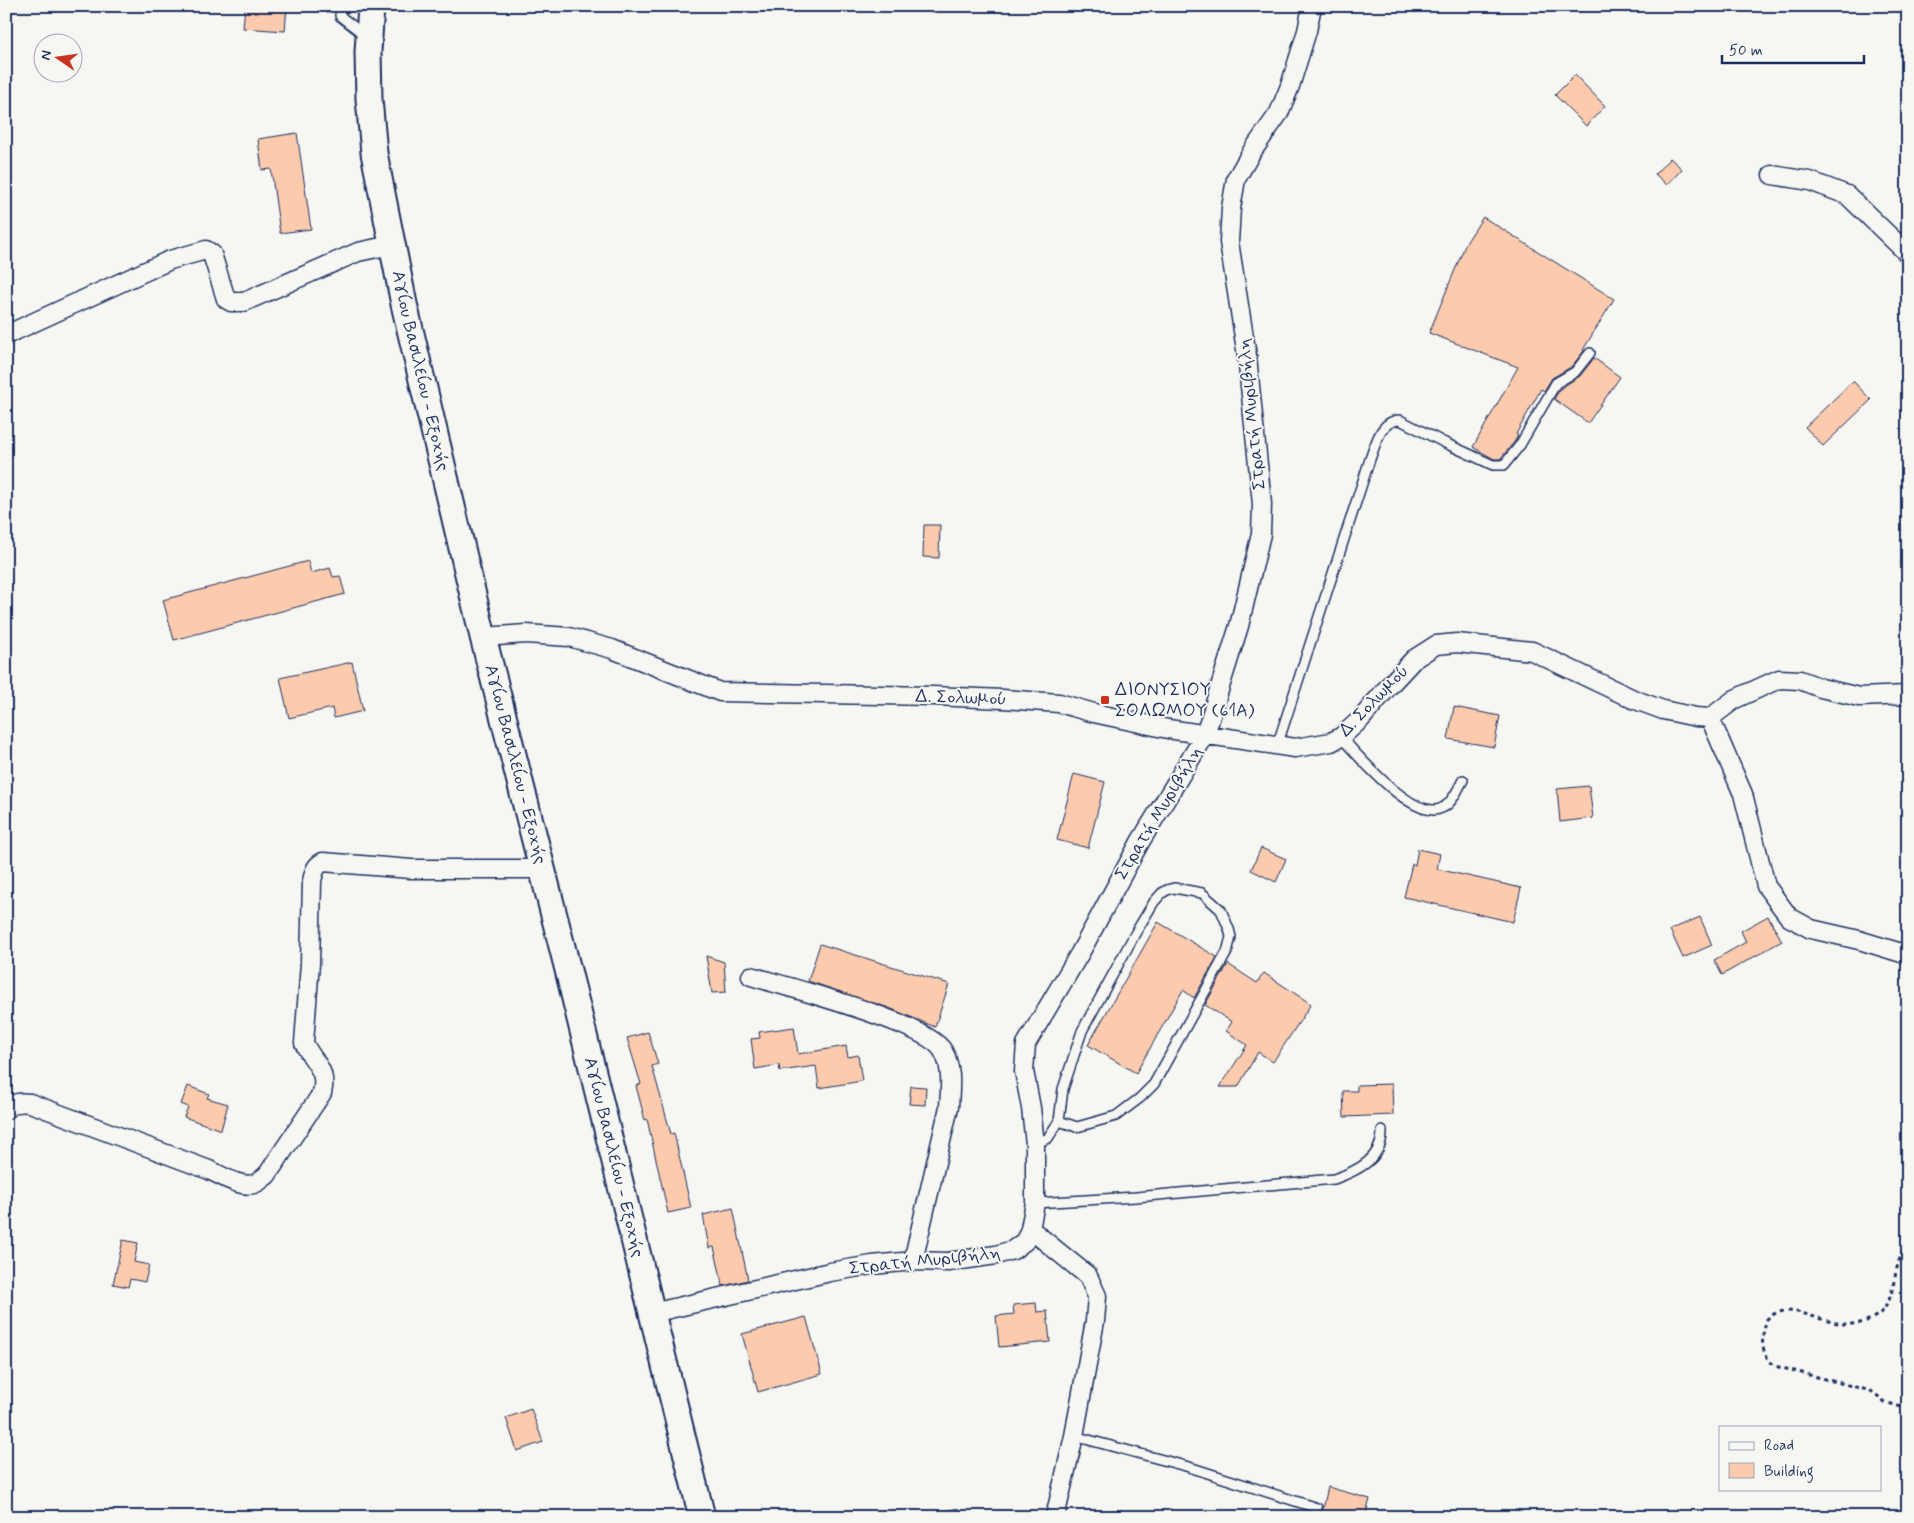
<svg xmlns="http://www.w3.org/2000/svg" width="1914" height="1523" font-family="Mynerve,sans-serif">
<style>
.building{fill:#fccaac;stroke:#1b2f5e}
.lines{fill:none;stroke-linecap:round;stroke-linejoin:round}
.lane-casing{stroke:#1b2f5e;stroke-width:12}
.street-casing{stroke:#1b2f5e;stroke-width:21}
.secondary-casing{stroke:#1b2f5e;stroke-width:29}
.path{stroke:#1b2f5e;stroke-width:3;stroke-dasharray:4 4;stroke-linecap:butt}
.lane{stroke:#f6f6f2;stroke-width:9}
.street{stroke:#f6f6f2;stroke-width:18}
.secondary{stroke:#f6f6f2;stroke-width:25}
.poi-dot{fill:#c8321e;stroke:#f6f6f2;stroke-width:2}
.labels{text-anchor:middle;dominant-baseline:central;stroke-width:4;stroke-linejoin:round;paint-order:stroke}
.street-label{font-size:18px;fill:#1b2f5e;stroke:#f6f6f2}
.poi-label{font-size:18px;fill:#1b2f5e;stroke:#f6f6f2;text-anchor:start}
</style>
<rect width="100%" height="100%" fill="#f6f6f2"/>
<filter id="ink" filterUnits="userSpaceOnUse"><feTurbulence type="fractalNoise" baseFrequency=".02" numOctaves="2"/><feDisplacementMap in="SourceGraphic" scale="10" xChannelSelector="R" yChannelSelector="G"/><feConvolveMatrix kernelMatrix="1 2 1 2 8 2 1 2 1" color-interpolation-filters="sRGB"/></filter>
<g filter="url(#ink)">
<path class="building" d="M 245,6 L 287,6 L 285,31 L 243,28 Z
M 1575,75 L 1605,106 L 1586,126 L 1555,95 Z
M 297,133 L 311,229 L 280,233 L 271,169 L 262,170 L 258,139 Z
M 1670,158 L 1682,169 L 1667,185 L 1655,174 Z
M 1483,217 L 1614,299 L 1583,350 L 1584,351 L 1571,367 L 1552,378 L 1544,391 L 1541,389 L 1516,434 L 1518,435 L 1515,441 L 1500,459 L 1494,459 L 1473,447 L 1518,367 L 1429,333 L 1466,243 Z
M 1594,358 L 1620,377 L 1588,423 L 1554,399 L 1561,388 L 1580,376 Z
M 1853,381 L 1871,400 L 1823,446 L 1805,427 Z
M 924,525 L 940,525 L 939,558 L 923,557 Z
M 308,561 L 311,573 L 330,568 L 333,577 L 340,576 L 345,594 L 174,640 L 163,600 Z
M 352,662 L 363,711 L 334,718 L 332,708 L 289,718 L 280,678 Z
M 1454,707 L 1500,716 L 1494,747 L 1448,739 Z
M 1074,774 L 1105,782 L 1088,848 L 1057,840 Z
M 1589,786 L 1593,818 L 1560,822 L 1557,789 Z
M 1261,848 L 1286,859 L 1276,882 L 1251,870 Z
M 1418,849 L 1440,854 L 1437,869 L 1521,888 L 1513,922 L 1404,897 L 1412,864 L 1415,865 Z
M 1768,916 L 1782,941 L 1722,975 L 1714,960 L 1746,942 L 1741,931 Z
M 1700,917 L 1712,945 L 1683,958 L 1670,930 Z
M 1158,922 L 1217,957 L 1194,998 L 1183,990 L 1136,1073 L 1088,1045 Z
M 820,944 L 949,984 L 935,1027 L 889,1008 L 808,981 Z
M 706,956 L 724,962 L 726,992 L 712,993 Z
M 1228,964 L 1257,983 L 1264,973 L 1311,1004 L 1273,1062 L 1258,1052 L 1238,1087 L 1220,1087 L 1247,1045 L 1226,1031 L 1232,1022 L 1205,1005 Z
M 794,1027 L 798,1054 L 846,1046 L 848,1057 L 858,1055 L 862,1081 L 819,1088 L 816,1066 L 780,1071 L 779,1065 L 755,1069 L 751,1039 L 760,1038 L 759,1032 Z
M 648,1032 L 658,1064 L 652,1066 L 671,1134 L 674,1133 L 691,1208 L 668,1213 L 647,1119 L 645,1120 L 636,1086 L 641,1084 L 627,1038 Z
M 1392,1084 L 1393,1115 L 1344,1117 L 1343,1091 L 1357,1091 L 1357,1085 Z
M 188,1086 L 209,1094 L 207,1098 L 228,1104 L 221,1130 L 184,1117 L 188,1107 L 181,1104 Z
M 911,1086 L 926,1087 L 925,1105 L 909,1104 Z
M 733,1208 L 748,1280 L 723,1286 L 714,1247 L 709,1248 L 703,1215 Z
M 123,1240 L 138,1243 L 134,1262 L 149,1265 L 145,1282 L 130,1279 L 128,1287 L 113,1284 Z
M 1036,1303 L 1037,1312 L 1047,1311 L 1050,1342 L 999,1347 L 996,1316 L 1014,1314 L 1013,1305 Z
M 806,1317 L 822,1374 L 758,1392 L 742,1334 Z
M 531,1409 L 543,1442 L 517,1451 L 506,1418 Z
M 1328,1487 L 1370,1499 L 1365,1517 L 1319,1517 L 1323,1509 Z"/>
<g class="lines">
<defs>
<path id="lane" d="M 341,6 L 340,16 L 366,36
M 1341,737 C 1358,756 1414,822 1442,808 C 1452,804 1458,789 1463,780
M 1277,746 L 1370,459 C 1376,444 1380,420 1400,420 L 1445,443 L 1493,465 L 1504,465 L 1520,445 L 1556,383 L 1575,372 L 1590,353
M 1035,1144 L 1048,1138 L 1059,1121 L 1077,1127 L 1116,1116 L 1140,1098 L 1154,1084 L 1227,952 L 1231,937 L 1229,929 L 1221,910 L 1202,893 L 1174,888 L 1167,890 L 1162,893 L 1154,902 L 1136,932 L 1082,1031 L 1063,1089 L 1059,1121
M 1035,1203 L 1136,1197 L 1334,1179 C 1357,1171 1383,1159 1382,1130
M 1074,1436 L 1189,1467 L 1317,1508
M 942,1517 L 956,1514"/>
<path id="street" d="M 1772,175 L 1810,181 L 1847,195 L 1908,254
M 6,335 L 170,260 L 206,250 L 212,254 L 226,299 L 231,302 L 244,302 L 358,252 L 391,245
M 483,637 L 526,634 L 569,637 L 612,649 L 720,692 L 933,696 L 1003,699 L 1059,703 L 1094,713 L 1168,729 L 1295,748 L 1331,742 L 1341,737 L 1361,719 L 1388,687 L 1414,659 L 1436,645 L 1457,643 L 1532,651 L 1633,699 L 1663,710 L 1696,717 L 1710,718 L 1743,794 L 1766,886 L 1789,917 L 1811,929 L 1859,940 L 1908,955
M 1710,718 L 1735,699 L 1779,679 L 1800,680 L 1821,688 L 1859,697 L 1908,695
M 751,976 C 787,987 928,1023 943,1051 C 953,1068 950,1089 949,1107 L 913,1261
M 6,1110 C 14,1102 20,1102 30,1103 L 209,1170 C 221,1175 240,1188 254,1184 C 258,1183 263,1178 267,1175 L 322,1093 C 328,1069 313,1063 304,1043 L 310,963 L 312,881 C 314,872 315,866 323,862 L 411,869 L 542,869
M 1030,1229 L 1088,1276 L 1097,1296 L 1095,1321 L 1074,1436 L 1055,1517
M 652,1313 L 830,1272 L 872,1265 L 913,1261 L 948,1262 L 996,1255 L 1013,1250 L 1025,1241 L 1030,1229 L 1035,1203 L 1035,1144 L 1031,1108 L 1024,1071 L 1026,1044 L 1080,953 L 1140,842 L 1205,735 L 1239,626 L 1261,534 L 1262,504 L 1247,356 L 1229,242 L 1231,208 L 1236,179 L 1251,153 L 1279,113 L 1290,86 L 1307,31 L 1312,6"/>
<g id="secondary">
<path id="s1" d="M 371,6 L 368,52 L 369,99 L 374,153 L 404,304 L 483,637 L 568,970 L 702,1517"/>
</g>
</defs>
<use href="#lane" class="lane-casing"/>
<use href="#street" class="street-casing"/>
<use href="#secondary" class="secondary-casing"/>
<path class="path" d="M 1908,1244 C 1891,1263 1898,1299 1879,1314 C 1838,1345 1795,1292 1767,1319 C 1761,1338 1759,1353 1775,1366 L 1871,1391 L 1885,1402 L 1908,1409"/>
<use href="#lane" class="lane"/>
<use href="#street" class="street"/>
<use href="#secondary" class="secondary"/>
</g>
</g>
<rect class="poi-dot" x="1100" y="695" width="10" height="10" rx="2.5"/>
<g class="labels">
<g class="street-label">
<text stroke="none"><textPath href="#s1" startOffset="370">Αγίου Βασιλείου - Εξοχής</textPath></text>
<text transform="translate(1252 414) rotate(-96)">Στρατή Μυριβήλη</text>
<text transform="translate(961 698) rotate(2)">Δ. Σολωμού</text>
<text transform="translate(1374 701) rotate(-46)">Δ. Σολωμού</text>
<text stroke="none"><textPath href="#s1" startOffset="775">Αγίου Βασιλείου - Εξοχής</textPath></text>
<text transform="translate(1159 813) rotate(-59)">Στρατή Μυριβήλη</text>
<text stroke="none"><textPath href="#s1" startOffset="1180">Αγίου Βασιλείου - Εξοχής</textPath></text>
<text transform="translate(925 1261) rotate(-6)">Στρατή Μυριβήλη</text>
</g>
<g class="poi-label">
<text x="1115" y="690">ΔΙΟΝΥΣΙΟΥ<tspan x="1115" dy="21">ΣΟΛΩΜΟΥ (61Α)</tspan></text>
</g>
</g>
<rect width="1914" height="1523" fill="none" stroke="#f6f6f2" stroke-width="25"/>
<rect x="12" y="12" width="1889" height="1498" fill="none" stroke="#1b2f5e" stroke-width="2" filter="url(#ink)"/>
<rect x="1719" y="1426" width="162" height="65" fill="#f6f6f2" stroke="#9ea6b7"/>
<rect x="1729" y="1442" width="25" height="8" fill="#f6f6f2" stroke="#9ea6b7"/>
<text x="1764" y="1450" font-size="15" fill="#1b2f5e">Road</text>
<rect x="1729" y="1463" width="25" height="15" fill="#fccaac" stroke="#9ea6b7"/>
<text x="1764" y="1476" font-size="15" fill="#1b2f5e">Building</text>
<g transform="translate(58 58) rotate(283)"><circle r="24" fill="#f6f6f2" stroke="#9ea6b7"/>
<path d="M0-4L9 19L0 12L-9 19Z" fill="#c8321e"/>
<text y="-8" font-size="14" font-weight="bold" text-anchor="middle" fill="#1b2f5e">N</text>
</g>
<path d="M1722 55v8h142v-8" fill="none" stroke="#1b2f5e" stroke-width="2.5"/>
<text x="1729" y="55" font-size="15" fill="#1b2f5e" stroke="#f6f6f2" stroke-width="4" paint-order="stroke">50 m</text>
</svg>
